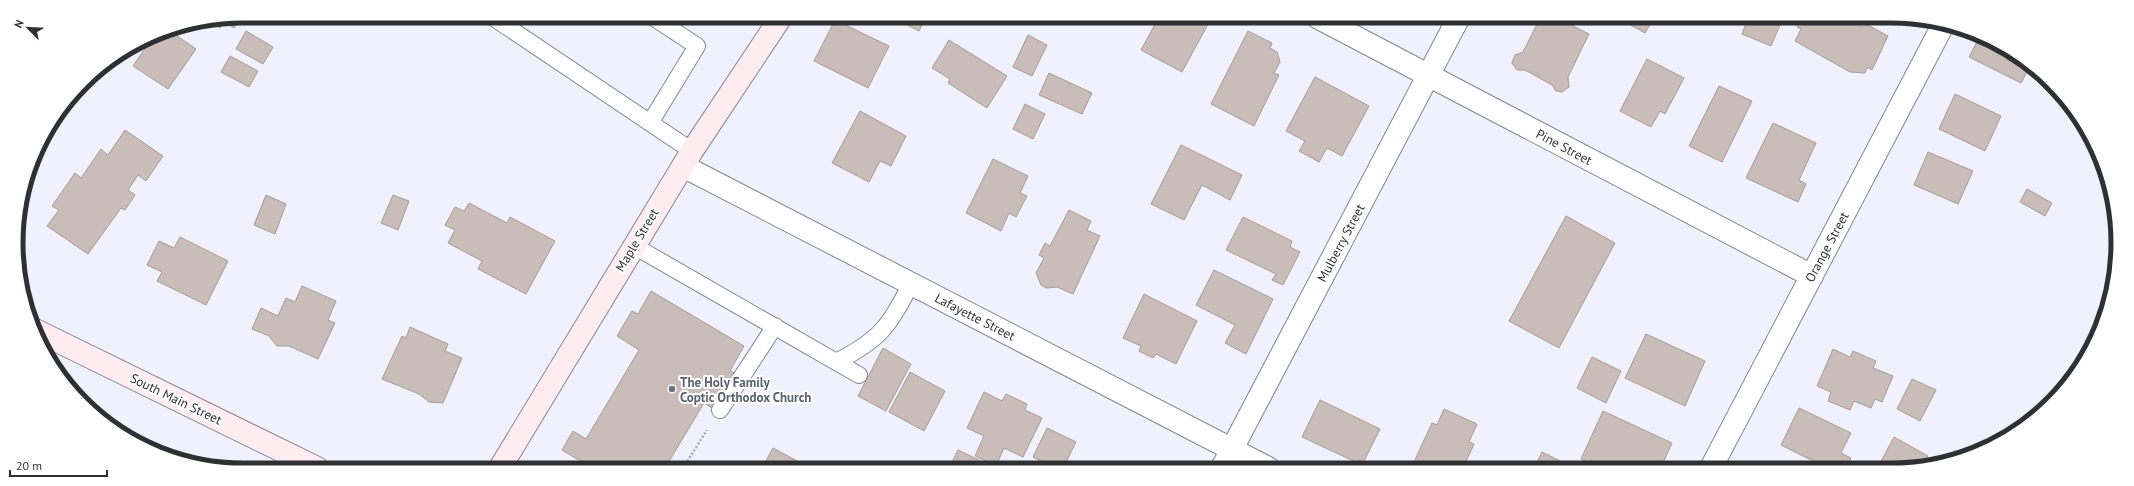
<svg xmlns="http://www.w3.org/2000/svg" width="2134" height="486" font-family="'PT Sans',sans-serif">
<style>
.building{fill:#c8bdb8;stroke:#a79c97}
.lines{fill:none;stroke-linecap:round;stroke-linejoin:round}
.service-casing{stroke:#858690;stroke-width:18}
.minor-casing{stroke:#858690;stroke-width:24}
.secondary-casing{stroke:#858690;stroke-width:24}
.path{stroke:#abacb4;stroke-width:2.5;stroke-dasharray:2 2;stroke-linecap:butt}
.service{stroke:#fff;stroke-width:16}
.minor{stroke:#fff;stroke-width:22}
.secondary{stroke:#feecf1;stroke-width:22}
.worship-dot{fill:#6b7280;stroke:#fff;stroke-width:1.5}
.labels{text-anchor:middle;dominant-baseline:central;stroke-width:4;stroke-linejoin:round;paint-order:stroke}
.street-label{font-size:13px;fill:#2f3034;stroke:#fff}
.worship-label{font-size:13px;font-weight:bold;fill:#5b616d;stroke:#fff;text-anchor:start}
.rim{fill:none;stroke:#2f3034;stroke-width:5}
</style>
<rect width="100%" height="100%" fill="#f0f1fc"/>
<path class="building" d="M 242,16 L 234,28 L 224,22 L 220,28 L 211,22 Z
M 891,17 L 926,17 L 919,31 Z
M 1159,17 L 1212,17 L 1182,72 L 1141,50 Z
M 1540,18 L 1577,18 L 1573,26 L 1589,34 L 1568,77 L 1569,87 L 1562,92 L 1556,91 L 1552,85 L 1525,70 L 1517,70 L 1512,63 L 1515,55 L 1523,52 Z
M 1618,18 L 1654,18 L 1645,33 Z
M 1748,18 L 1783,18 L 1771,46 L 1742,34 Z
M 1802,18 L 1837,18 L 1850,25 L 1852,21 L 1861,27 L 1864,23 L 1888,36 L 1872,70 L 1867,67 L 1865,73 L 1850,72 L 1795,41 L 1801,29 L 1797,27 Z
M 835,20 L 889,46 L 868,88 L 814,61 Z
M 170,31 L 196,49 L 168,89 L 133,66 L 155,34 Z
M 246,31 L 273,47 L 263,64 L 236,49 Z
M 1248,31 L 1272,43 L 1270,48 L 1277,52 L 1280,62 L 1274,73 L 1279,75 L 1254,126 L 1211,104 Z
M 1028,35 L 1047,45 L 1032,76 L 1013,67 Z
M 1979,38 L 2005,47 L 2029,68 L 2021,83 L 1969,57 Z
M 949,40 L 1007,76 L 987,108 L 948,83 L 950,79 L 932,68 Z
M 230,56 L 258,71 L 249,87 L 221,72 Z
M 1647,59 L 1684,78 L 1665,114 L 1660,111 L 1651,127 L 1620,111 Z
M 1049,73 L 1092,93 L 1082,114 L 1039,95 Z
M 1315,77 L 1369,106 L 1342,156 L 1327,148 L 1319,162 L 1299,151 L 1305,141 L 1286,131 Z
M 1719,86 L 1752,101 L 1722,162 L 1689,146 Z
M 1955,94 L 2001,116 L 1985,151 L 1939,129 Z
M 1025,104 L 1045,114 L 1033,139 L 1013,129 Z
M 860,111 L 906,136 L 891,166 L 880,161 L 869,182 L 832,163 Z
M 1773,123 L 1816,143 L 1799,180 L 1806,184 L 1798,202 L 1746,178 Z
M 125,130 L 163,156 L 146,181 L 138,175 L 128,190 L 135,195 L 125,210 L 121,208 L 88,254 L 47,226 L 59,210 L 52,206 L 75,173 L 81,178 L 101,149 L 108,155 Z
M 1181,145 L 1242,175 L 1230,200 L 1202,185 L 1184,220 L 1151,204 Z
M 1928,152 L 1973,171 L 1958,204 L 1914,185 Z
M 993,159 L 1028,176 L 1020,193 L 1027,196 L 1016,217 L 1009,213 L 1001,231 L 966,213 Z
M 2027,189 L 2052,203 L 2045,216 L 2020,202 Z
M 266,195 L 286,204 L 275,234 L 254,225 Z
M 393,195 L 409,201 L 398,230 L 381,223 Z
M 469,203 L 507,223 L 510,217 L 555,241 L 526,294 L 478,269 L 482,261 L 448,243 L 455,230 L 445,225 L 455,207 L 464,211 Z
M 1069,210 L 1091,221 L 1087,230 L 1100,236 L 1073,294 L 1057,287 L 1046,288 L 1041,285 L 1036,273 L 1044,258 L 1039,255 L 1045,243 L 1050,246 Z
M 1566,216 L 1615,243 L 1559,348 L 1509,321 Z
M 1243,217 L 1292,241 L 1290,247 L 1300,252 L 1283,285 L 1272,280 L 1276,274 L 1226,250 Z
M 180,237 L 228,261 L 206,305 L 157,281 L 162,272 L 147,265 L 159,241 L 174,248 Z
M 1214,270 L 1273,299 L 1246,354 L 1225,343 L 1235,325 L 1196,305 Z
M 302,286 L 336,301 L 328,320 L 335,323 L 318,359 L 289,346 L 277,346 L 269,336 L 252,329 L 261,308 L 278,316 L 286,298 L 295,302 Z
M 651,291 L 744,346 L 730,371 L 736,374 L 715,410 L 704,403 L 665,468 L 592,468 L 562,450 L 573,431 L 586,439 L 639,350 L 617,336 L 632,311 L 638,314 Z
M 1144,294 L 1197,321 L 1176,364 L 1156,354 L 1153,358 L 1139,351 L 1141,346 L 1123,338 Z
M 410,327 L 448,344 L 445,351 L 462,358 L 443,403 L 429,402 L 419,394 L 382,379 L 402,336 L 406,338 Z
M 1646,334 L 1705,361 L 1685,406 L 1625,378 Z
M 883,348 L 911,364 L 886,411 L 858,396 Z
M 1833,349 L 1850,357 L 1853,351 L 1876,361 L 1873,368 L 1893,376 L 1882,402 L 1875,399 L 1871,408 L 1854,401 L 1850,410 L 1828,401 L 1831,392 L 1817,386 Z
M 1592,357 L 1621,371 L 1606,403 L 1577,388 Z
M 910,372 L 945,391 L 924,431 L 889,412 Z
M 1912,379 L 1936,390 L 1920,421 L 1897,409 Z
M 984,392 L 1002,401 L 1006,394 L 1027,404 L 1025,410 L 1042,418 L 1023,457 L 1004,448 L 996,466 L 975,456 L 984,436 L 967,428 Z
M 1320,400 L 1380,429 L 1362,465 L 1302,437 Z
M 1799,408 L 1851,433 L 1841,453 L 1851,458 L 1846,468 L 1827,468 L 1781,445 Z
M 1444,409 L 1477,424 L 1469,442 L 1474,444 L 1463,468 L 1421,468 L 1413,464 L 1432,423 L 1437,425 Z
M 1603,411 L 1672,443 L 1662,465 L 1655,462 L 1652,468 L 1620,468 L 1611,464 L 1609,468 L 1601,468 L 1581,459 Z
M 1047,428 L 1076,442 L 1063,468 L 1038,468 L 1041,461 L 1033,457 Z
M 1894,437 L 1928,456 L 1916,468 L 1884,468 L 1879,465 Z
M 773,448 L 801,463 L 799,468 L 762,468 Z
M 958,450 L 979,460 L 976,468 L 949,468 Z
M 1542,452 L 1570,466 L 1569,468 L 1534,468 Z
M 747,463 L 758,468 L 744,468 Z"/>
<g class="lines">
<defs>
<path id="service" d="M 491,16 L 692,151
M 650,123 L 697,46 L 651,16
M 634,246 L 859,375
M 836,362 C 881,339 888,327 911,284
M 720,410 L 775,326"/>
<path id="minor" d="M 1317,17 L 1812,276
M 683,166 L 1268,468
M 1222,468 L 1459,17
M 1711,468 L 1943,25"/>
<path id="secondary" d="M 35,330 L 317,468
M 500,468 L 692,151 L 781,17"/>
</defs>
<use href="#service" class="service-casing"/>
<use href="#minor" class="minor-casing"/>
<use href="#secondary" class="secondary-casing"/>
<path class="path" d="M 683,468 L 707,430"/>
<use href="#service" class="service"/>
<use href="#minor" class="minor"/>
<use href="#secondary" class="secondary"/>
</g>
<circle class="worship-dot" cx="672" cy="389" r="4"/>
<g class="labels">
<g class="street-label">
<text transform="translate(1564 147) rotate(28)">Pine Street</text>
<text transform="translate(637 240) rotate(-59)">Maple Street</text>
<text transform="translate(1341 243) rotate(-62)">Mulberry Street</text>
<text transform="translate(1827 247) rotate(-62)">Orange Street</text>
<text transform="translate(975 317) rotate(27)">Lafayette Street</text>
<text transform="translate(176 399) rotate(26)">South Main Street</text>
</g>
<g class="worship-label">
<text x="680" y="382">The Holy Family<tspan x="680" dy="15">Coptic Orthodox Church</tspan></text>
</g>
</g>
<path d="M0 0H2134V486H0ZM243 23H1891A220 220 0 0 1 2111 243V243A220 220 0 0 1 1891 463H243A220 220 0 0 1 23 243V243A220 220 0 0 1 243 23Z" fill="#fff" fill-rule="evenodd"/>
<path class="rim" d="M243 23H1891A220 220 0 0 1 2111 243V243A220 220 0 0 1 1891 463H243A220 220 0 0 1 23 243V243A220 220 0 0 1 243 23Z"/>
<g transform="translate(28 28) rotate(294)" stroke="#ffffff" stroke-width="3" paint-order="stroke">
<path d="M0-3L7 15L0 10L-7 15Z" fill="#2f3034"/>
<text y="-6" font-size="11" font-weight="bold" text-anchor="middle" fill="#2f3034">N</text>
</g>
<path d="M10 470v6h97v-6" fill="none" stroke="#2f3034" stroke-width="2"/>
<text x="16" y="470" font-size="12" fill="#2f3034" stroke="#ffffff" stroke-width="3" paint-order="stroke">20 m</text>
</svg>
